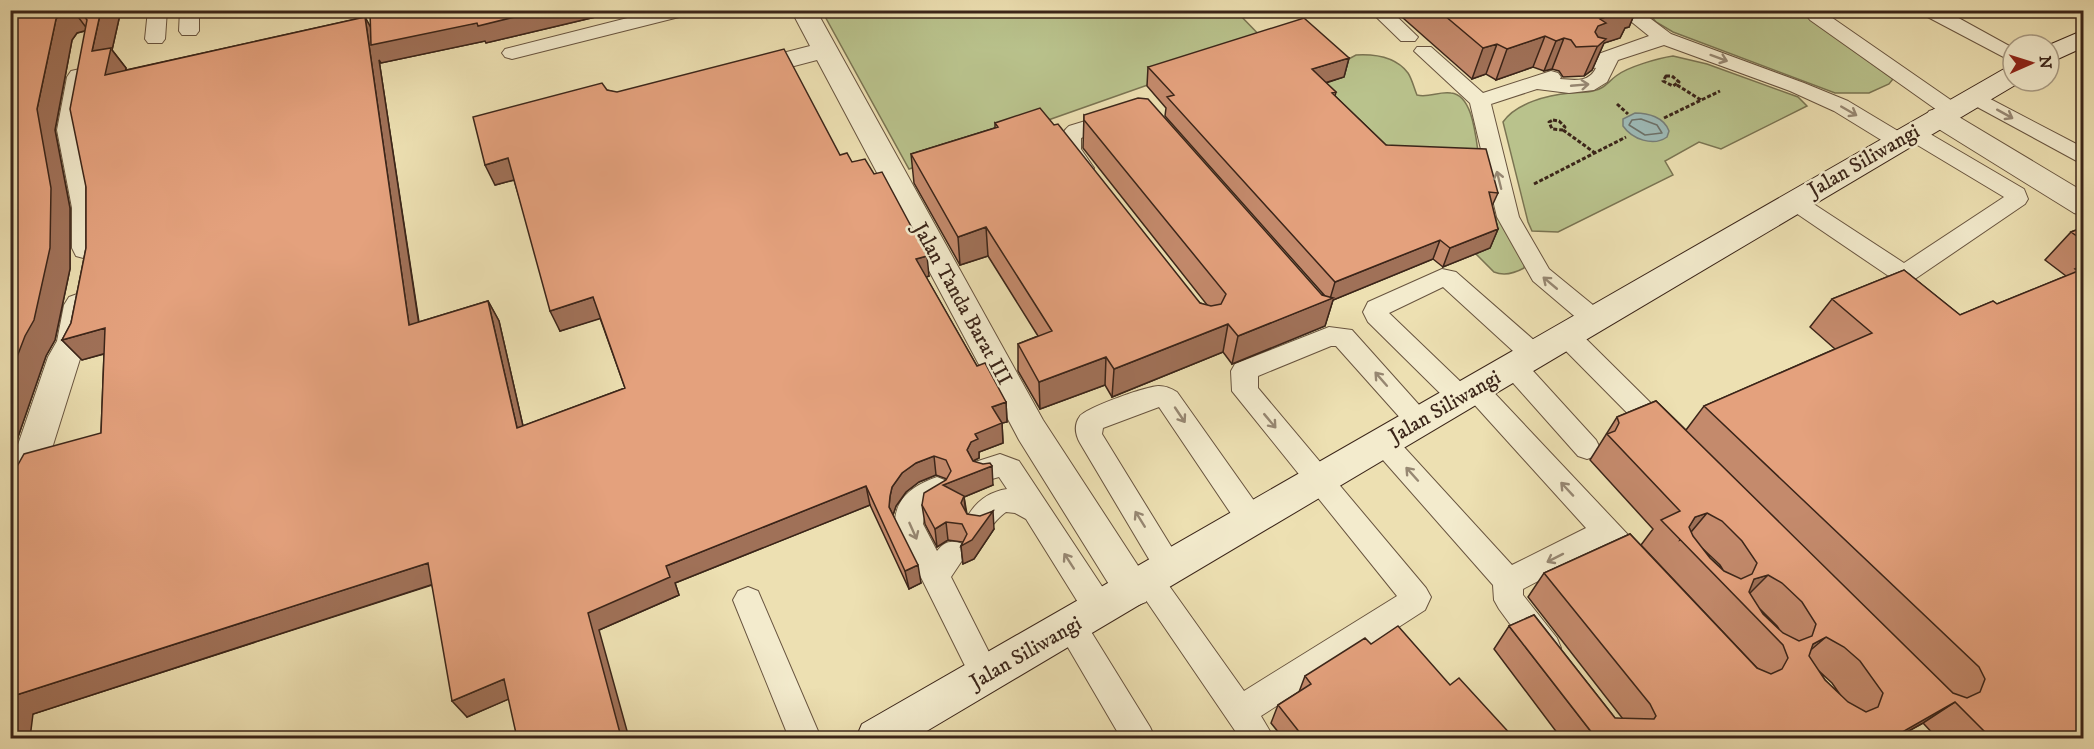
<svg xmlns="http://www.w3.org/2000/svg" width="2094" height="749" font-family="'IM FELL DW Pica',serif">
<style>
.green{fill:#b9c28c;stroke:#7a7452;stroke-width:1.5}
.water{fill:#9dbab7;stroke:#767e78;stroke-width:1.5}
.lines{fill:none;stroke-linecap:round;stroke-linejoin:round}
.shore{stroke:#6c7068;stroke-width:1.5}
.lane-casing{stroke:#68543f;stroke-width:2}
.street-casing{stroke:#68543f;stroke-width:2}
.secondary-casing{stroke:#3b2519;stroke-width:2}
.path{stroke:#3b2519;stroke-width:3;stroke-dasharray:4 2;stroke-linecap:butt}
.lane{fill:#f3ebcd;fill-rule:evenodd}
.street{fill:#f3ebcd;fill-rule:evenodd}
.secondary{fill:#f3ebcd;fill-rule:evenodd}
.wall{fill:#c48a6c;stroke:#3b2519;stroke-width:1.5;fill-rule:evenodd}
.shaded-wall{fill:#a07158;stroke:#3b2519;stroke-width:1.5}
.building{fill:#e4a17d;stroke:#3b2519;stroke-width:1.5;fill-rule:evenodd}
.oneway{stroke:#978873}
.labels{text-anchor:middle;dominant-baseline:central;stroke-width:5;stroke-linejoin:round;paint-order:stroke}
.street-label{font-size:21px;fill:#3b2519;stroke:#f3ebcd}
</style>
<rect width="100%" height="100%" fill="#ede0b2"/>
<filter id="stains"><feTurbulence type="fractalNoise" baseFrequency=".00333" numOctaves="4"/><feColorMatrix values="0 0 0 0 .2 0 0 0 0 .09 0 0 0 0 .02 0 0 0 .5 -.17"/></filter>
<radialGradient id="worn" r=".72"><stop offset=".6" stop-color="#630" stop-opacity="0"/><stop offset="1" stop-color="#630" stop-opacity=".3"/></radialGradient>
<path class="green" d="M 822,11 L 1236,11 L 1267,43 L 909,169 Z
M 1647,11 L 1799,11 L 1893,79 L 1889,84 L 1869,93 L 1835,93 L 1673,32 L 1656,22 Z
M 1356,55 C 1374,54 1396,57 1408,73 C 1412,79 1414,88 1417,95 C 1429,98 1439,91 1451,93 C 1475,95 1476,145 1480,164 L 1414,169 L 1295,71 L 1343,62 Z
M 1673,56 L 1707,64 L 1798,97 L 1807,106 L 1721,149 L 1699,142 L 1665,161 L 1673,175 L 1558,232 L 1532,231 L 1528,222 L 1503,122 C 1516,103 1548,95 1570,93 C 1577,92 1586,93 1593,91 C 1604,89 1608,82 1616,76 C 1627,67 1659,58 1673,56 Z
M 1500,217 L 1525,261 L 1524,268 C 1515,273 1504,276 1494,272 L 1450,228 Z"/>
<path class="water" d="M 1635,113 C 1648,113 1664,117 1669,131 L 1667,137 C 1653,147 1632,139 1623,126 L 1623,119 Z"/>
<g class="lines">
<path class="shore" d="M 1641,119 L 1657,125 L 1662,133 L 1645,135 L 1629,125 L 1632,120 Z"/>
<defs>
<path id="lane" d="M 148,10 L 167,10 L 165,39 L 162,43 L 148,43 L 145,39 Z
M 180,10 L 199,10 L 199,31 L 196,35 L 182,35 L 179,31 Z
M 659,10 L 693,10 L 691,14 L 512,59 L 505,57 L 502,53 L 505,49 Z
M 1369,10 L 1390,10 L 1418,37 L 1415,41 L 1401,41 Z
M 1617,10 L 1639,10 L 1671,34 L 1804,83 L 1848,101 L 1903,134 L 1906,128 L 1913,126 L 1920,128 L 2024,189 L 2028,199 L 2025,204 L 1912,281 L 1904,284 L 1896,281 L 1787,207 L 1784,202 L 1787,197 L 1795,194 L 1803,197 L 1904,263 L 2004,197 L 1909,140 L 1907,146 L 1899,148 L 1891,146 L 1834,111 L 1790,91 L 1664,45 L 1618,60 L 1607,82 L 1594,90 L 1569,93 L 1537,89 L 1491,104 L 1519,217 L 1549,269 L 1604,314 L 1607,320 L 1604,326 L 1595,329 L 1586,326 L 1533,281 L 1497,217 L 1470,103 L 1414,51 L 1417,47 L 1431,47 L 1483,93 L 1551,71 L 1558,73 L 1561,77 L 1560,79 C 1574,80 1589,83 1596,68 L 1587,66 L 1584,62 L 1587,58 L 1649,36 Z
M 1814,10 L 1840,10 L 1831,17 L 1958,105 L 1961,110 L 1958,115 L 1951,117 L 1944,115 L 1810,20 L 1807,16 Z
M 1920,10 L 1944,10 L 2013,48 L 2013,62 L 1922,14 Z
M 1975,91 L 2084,148 L 2084,165 L 1968,102 L 1965,97 L 1968,92 Z
M 1115,112 L 1122,114 L 1125,119 L 1122,124 L 1081,138 L 1081,149 L 1094,168 L 1091,173 C 1067,180 1048,143 1069,126 Z
M 1442,269 L 1456,272 L 1543,348 L 1547,355 L 1543,362 L 1534,365 L 1525,362 L 1443,287 L 1389,313 L 1464,385 L 1466,382 L 1475,379 L 1484,382 L 1648,556 L 1652,565 L 1648,574 L 1638,578 L 1628,574 L 1603,547 L 1523,589 L 1523,595 L 1557,638 L 1561,648 L 1557,658 L 1546,662 L 1535,658 L 1499,609 L 1494,600 L 1493,585 L 1375,451 L 1371,443 L 1375,435 L 1384,432 L 1393,435 L 1512,565 L 1586,528 L 1472,402 L 1461,408 L 1452,405 L 1368,322 L 1363,312 L 1368,302 Z
M 1329,327 L 1352,330 L 1429,416 L 1433,423 L 1429,430 L 1420,434 L 1411,430 L 1336,346 L 1331,346 L 1258,376 L 1258,388 L 1426,588 L 1431,597 L 1425,610 L 1261,716 L 1274,738 L 1240,738 L 1139,590 L 1134,581 L 1139,572 L 1149,568 L 1156,571 L 1080,443 C 1075,434 1074,424 1080,416 C 1088,407 1147,386 1159,386 C 1166,386 1172,389 1177,392 L 1262,512 L 1266,521 L 1262,530 L 1252,533 L 1242,530 L 1159,407 L 1103,428 L 1102,434 L 1185,569 L 1181,578 L 1171,582 L 1165,580 L 1244,691 L 1397,596 L 1232,391 L 1231,371 L 1235,364 Z
M 1567,327 L 1576,329 L 1671,423 L 1675,431 L 1671,439 L 1662,442 L 1653,439 L 1558,343 L 1555,336 L 1558,329 Z
M 1514,357 L 1523,360 L 1596,440 L 1600,448 L 1596,456 L 1587,459 L 1578,456 L 1505,374 L 1501,367 L 1505,360 Z
M 1000,454 L 1019,461 L 1111,600 L 1115,610 L 1111,620 L 1100,623 L 1089,620 L 1026,519 L 1015,513 L 1006,512 C 990,523 991,537 969,530 L 965,521 C 974,503 987,492 1007,489 L 999,477 L 985,481 L 975,478 L 971,470 L 975,462 Z
M 937,477 L 947,481 L 951,489 L 947,497 L 925,510 L 923,524 L 937,551 C 945,541 951,540 963,544 L 967,553 L 951,577 L 1001,676 L 997,686 L 986,691 L 975,686 L 895,525 C 894,498 914,485 937,477 Z
M 748,587 L 758,591 L 821,738 L 789,738 L 733,600 L 738,591 Z
M 1071,613 L 1082,617 L 1150,727 L 1155,738 L 1121,738 L 1056,627 L 1060,617 Z"/>
<path id="street" d="M 791,10 L 816,10 L 1043,420 L 1146,578 L 1152,590 L 1146,602 L 1133,607 L 1120,602 L 1019,440 L 817,60 L 745,79 L 736,77 L 732,71 L 736,65 L 810,46 Z
M 80,69 L 89,71 L 93,77 C 90,94 83,116 85,132 C 89,164 114,227 98,256 L 87,259 L 76,256 L 72,248 L 72,208 L 57,130 L 67,77 L 71,71 Z
M 1939,108 L 1949,111 L 2084,192 L 2084,216 L 2074,213 L 1929,123 L 1925,117 L 1929,111 Z
M 80,293 L 91,297 C 101,314 90,343 80,359 L 43,477 L 38,487 L 25,492 L 12,487 L 10,468 L 48,357 L 57,341 L 64,305 L 69,297 Z"/>
<path id="secondary" d="M 2084,30 L 2084,47 L 2049,63 L 2049,45 Z
M 2013,67 L 2013,81 L 2022,81 L 915,738 L 856,738 L 862,724 L 2004,69 Z"/>
</defs>
<use href="#lane" class="lane-casing"/>
<use href="#street" class="street-casing"/>
<use href="#secondary" class="secondary-casing"/>
<path class="path" d="M 1666,76 L 1672,76 L 1679,82 L 1673,86 L 1663,81 Z
M 1677,85 L 1701,100
M 1617,104 L 1628,114
M 1664,118 L 1720,91
M 1553,120 L 1559,121 L 1565,127 L 1563,130 L 1552,129 L 1549,122 Z
M 1563,130 L 1595,153
M 1534,184 L 1626,137"/>
<use href="#lane" class="lane"/>
<use href="#street" class="street"/>
<use href="#secondary" class="secondary"/>
</g>
<path class="wall" d="M 10,10 L 121,10 L 112,50 L 126,68 L 126,70 L 365,17 L 371,28 L 370,10 L 625,10 L 486,43 L 485,41 L 381,63 L 379,60 L 419,322 L 488,301 L 499,321 L 523,426 L 625,388 L 600,318 L 560,331 L 514,180 L 495,185 L 607,90 L 840,155 L 852,162 L 929,276 L 926,277 L 977,366 L 1006,402 L 1007,422 L 1002,423 L 1003,443 L 979,452 L 979,458 L 973,461 L 993,485 L 964,497 L 967,514 L 994,529 L 974,559 L 963,564 L 961,546 L 963,542 L 948,540 L 937,547 L 925,524 L 922,505 L 947,479 L 936,475 L 919,482 L 906,492 L 896,506 L 893,515 L 921,583 L 909,589 L 870,505 L 675,583 L 679,595 L 599,630 L 508,699 L 467,717 L 432,585 L 33,714 L 10,738 L 101,433 L 104,354 L 82,360 L 62,340 L 71,323 L 86,248 L 86,187 L 85,31 L 77,33 L 72,40 L 55,130 L 70,208 L 70,269 L 55,340 L 46,356 L 10,460 Z
M 1394,10 L 1636,10 L 1629,27 L 1625,28 L 1620,38 L 1604,43 L 1592,70 L 1584,76 L 1563,77 L 1559,71 L 1552,69 L 1544,71 L 1533,67 L 1496,80 L 1486,74 L 1472,79 Z
M 1349,58 L 1344,77 L 1326,83 L 1336,92 L 1335,96 L 1386,145 L 1498,193 L 1492,206 L 1498,229 L 1490,248 L 1443,267 L 1433,259 L 1333,300 L 1325,326 L 1232,364 L 1223,352 L 1112,397 L 1105,385 L 1040,409 L 1018,371 L 1018,344 L 1038,336 L 988,256 L 960,265 L 914,183 L 911,154 L 995,128 L 995,123 L 1200,303 L 1208,306 L 1083,148 L 1084,115 L 1322,295 L 1325,296 L 1165,116 L 1166,108 L 1147,86 L 1148,67 Z
M 2084,227 L 2084,738 L 1937,738 L 1923,723 L 1896,738 L 1596,738 L 1509,626 L 1534,615 L 1615,718 L 1623,719 L 1528,597 L 1544,573 L 1630,534 L 1758,669 L 1641,545 L 1653,529 L 1590,460 L 1617,417 L 1656,401 L 1686,430 L 1704,406 L 1835,349 L 1810,327 L 1832,299 L 1904,270 L 1960,315 L 1993,301 L 1997,304 L 2066,276 L 2045,260 L 2071,232 ZM 1702,548 L 1720,565 L 1723,570 L 1710,558 ZM 1760,609 L 1777,626 L 1779,629 L 1763,614 ZM 1819,671 L 1832,683 L 1841,696 L 1825,680 Z
M 1509,626 L 1596,738 L 1561,738 L 1494,649 Z
M 1371,644 L 1450,685 L 1514,738 L 1283,738 L 1271,723 L 1278,705 L 1299,692 L 1305,676 Z"/>
<path class="shaded-wall" d="M 68,10 L 73,10 L 88,30 L 77,33 L 72,40 L 55,130 L 70,208 L 70,269 L 55,340 L 46,356 L 10,460 L 10,375 L 37,109 L 56,19 L 62,12 Z
M 101,10 L 121,10 L 112,50 L 126,68 L 121,95 L 105,75 L 92,51 Z
M 543,10 L 625,10 L 486,43 L 485,41 L 381,63 L 379,60 L 422,345 L 409,325 L 365,17 L 376,37 L 477,23 Z
M 1622,10 L 1636,10 L 1629,27 L 1625,28 L 1620,38 L 1604,43 L 1592,70 L 1584,76 L 1598,45 L 1588,46 L 1600,19 Z
M 1545,36 L 1533,67 L 1496,80 L 1507,49 Z
M 1564,38 L 1552,69 L 1544,71 L 1556,41 Z
M 1497,44 L 1486,74 L 1472,79 L 1483,48 Z
M 1349,58 L 1344,77 L 1308,88 L 1312,69 Z
M 508,158 L 518,179 L 495,185 L 485,165 Z
M 986,227 L 988,256 L 960,265 L 958,237 Z
M 1498,229 L 1490,248 L 1443,267 L 1450,248 Z
M 1440,240 L 1433,259 L 1333,300 L 1325,326 L 1232,364 L 1238,336 L 1330,299 L 1335,282 Z
M 927,256 L 929,276 L 919,280 L 916,259 Z
M 593,297 L 602,318 L 560,331 L 550,311 Z
M 488,301 L 499,321 L 528,448 L 517,428 Z
M 1228,324 L 1223,352 L 1112,397 L 1114,369 Z
M 105,328 L 124,348 L 82,360 L 62,340 Z
M 1106,357 L 1105,385 L 1040,409 L 1039,382 Z
M 1006,402 L 1007,422 L 1002,423 L 1003,443 L 979,452 L 979,458 L 973,461 L 967,450 L 975,434 L 992,407 Z
M 934,456 L 936,475 L 919,482 L 906,492 L 896,506 L 893,515 L 889,507 L 890,496 L 892,487 L 902,473 L 916,463 Z
M 992,466 L 993,485 L 964,497 L 966,514 L 943,485 Z
M 866,486 L 870,505 L 675,583 L 679,595 L 599,630 L 629,738 L 608,738 L 588,613 L 666,566 Z
M 993,511 L 994,529 L 974,559 L 963,564 L 961,546 Z
M 1707,513 L 1686,538 L 1680,540 L 1695,517 Z
M 946,522 L 948,540 L 937,547 L 935,529 Z
M 428,563 L 443,581 L 33,714 L 30,738 L 10,738 L 10,697 Z
M 918,565 L 921,583 L 909,589 L 905,571 Z
M 1768,575 L 1744,599 L 1754,579 Z
M 1826,637 L 1799,660 L 1813,644 Z
M 504,679 L 518,695 L 467,717 L 452,701 Z
M 1955,702 L 1923,723 L 1896,738 L 1887,738 Z"/>
<path class="building" d="M 10,10 L 68,10 L 62,12 L 56,19 L 37,109 L 51,188 L 50,248 L 34,320 L 25,336 L 10,375 Z
M 76,10 L 101,10 L 92,51 L 111,48 L 105,75 L 365,17 L 409,325 L 488,301 L 517,428 L 625,388 L 593,297 L 550,311 L 508,158 L 485,165 L 473,117 L 602,83 L 607,90 L 617,92 L 784,49 L 840,155 L 847,153 L 852,162 L 865,159 L 874,174 L 882,172 L 927,256 L 916,259 L 977,366 L 985,363 L 1006,402 L 992,407 L 1002,423 L 975,434 L 978,439 L 971,442 L 967,450 L 973,461 L 983,464 L 990,463 L 992,466 L 943,485 L 964,496 L 961,503 L 967,514 L 980,516 L 993,511 L 972,540 L 961,546 L 967,534 L 962,524 L 946,522 L 935,529 L 922,505 L 924,493 L 946,480 L 951,471 L 946,460 L 934,456 L 916,463 L 902,473 L 892,487 L 890,496 L 889,507 L 918,565 L 905,571 L 866,486 L 666,566 L 670,577 L 588,613 L 620,733 L 608,738 L 517,738 L 504,679 L 452,701 L 428,563 L 10,697 L 10,491 L 15,470 L 24,454 L 101,433 L 105,328 L 62,340 L 71,323 L 86,248 L 86,187 L 70,109 L 87,20 L 82,13 Z
M 370,10 L 543,10 L 478,26 L 477,23 L 371,45 Z
M 1438,10 L 1625,10 L 1600,19 L 1606,23 L 1598,26 L 1595,32 L 1598,37 L 1606,39 L 1598,46 L 1576,47 L 1571,40 L 1564,38 L 1556,41 L 1545,36 L 1507,49 L 1497,44 L 1483,48 Z
M 1304,18 L 1349,58 L 1312,69 L 1336,92 L 1332,93 L 1386,145 L 1486,149 L 1498,193 L 1489,192 L 1498,229 L 1450,248 L 1440,240 L 1335,282 L 1167,97 L 1174,95 L 1148,67 Z
M 1138,98 L 1148,99 L 1322,295 L 1333,298 L 1238,336 L 1228,324 L 1114,369 L 1106,357 L 1039,382 L 1018,344 L 1052,331 L 986,227 L 958,237 L 911,154 L 998,127 L 995,123 L 1040,108 L 1054,125 L 1058,124 L 1200,303 L 1211,306 L 1221,304 L 1226,294 L 1084,120 L 1084,115 Z
M 2084,227 L 2084,241 L 2071,232 Z
M 2084,265 L 2084,738 L 1991,738 L 1955,702 L 1899,734 L 1887,738 L 1596,738 L 1509,626 L 1534,615 L 1615,718 L 1654,719 L 1656,716 L 1650,704 L 1544,573 L 1630,534 L 1757,668 L 1771,674 L 1782,669 L 1788,658 L 1783,645 L 1661,520 L 1680,511 L 1607,434 L 1615,431 L 1619,423 L 1617,417 L 1656,401 L 1953,693 L 1967,698 L 1980,692 L 1985,679 L 1979,667 L 1704,406 L 1872,333 L 1832,299 L 1904,270 L 1960,315 L 1993,301 L 1997,304 L 2078,271 L 2075,269 ZM 1707,513 L 1722,521 L 1742,541 L 1757,563 L 1752,574 L 1741,579 L 1724,571 L 1710,558 L 1693,536 L 1689,527 L 1695,517 ZM 1768,575 L 1782,583 L 1802,602 L 1816,624 L 1812,636 L 1799,641 L 1783,633 L 1763,614 L 1749,592 L 1754,579 ZM 1826,637 L 1844,647 L 1860,661 L 1883,693 L 1878,707 L 1866,712 L 1848,702 L 1825,680 L 1809,656 L 1813,644 Z
M 1398,626 L 1450,685 L 1459,678 L 1514,738 L 1304,738 L 1278,705 L 1311,684 L 1305,676 L 1365,638 L 1371,644 Z"/>
<defs><path id="oneway-shaft" d="M-6 0H5M1.5-3L5.5 0L1.5 3" fill="none" stroke-width="1.6" stroke-linecap="round" stroke-linejoin="round" transform="scale(1.5)"/></defs>
<g class="oneway">
<use href="#oneway-shaft" transform="translate(1719 58) rotate(20)"/>
<use href="#oneway-shaft" transform="translate(1580 85) rotate(-5)"/>
<use href="#oneway-shaft" transform="translate(1849 111) rotate(30)"/>
<use href="#oneway-shaft" transform="translate(2005 114) rotate(29)"/>
<use href="#oneway-shaft" transform="translate(1499 180) rotate(-104)"/>
<use href="#oneway-shaft" transform="translate(1550 283) rotate(-140)"/>
<use href="#oneway-shaft" transform="translate(1381 379) rotate(-131)"/>
<use href="#oneway-shaft" transform="translate(1180 415) rotate(56)"/>
<use href="#oneway-shaft" transform="translate(1270 421) rotate(50)"/>
<use href="#oneway-shaft" transform="translate(1412 474) rotate(-132)"/>
<use href="#oneway-shaft" transform="translate(1567 489) rotate(-133)"/>
<use href="#oneway-shaft" transform="translate(1140 519) rotate(-122)"/>
<use href="#oneway-shaft" transform="translate(913 531) rotate(66)"/>
<use href="#oneway-shaft" transform="translate(1555 558) rotate(153)"/>
<use href="#oneway-shaft" transform="translate(1069 561) rotate(-123)"/>
</g>
<g class="labels">
<g class="street-label">
<text transform="translate(1864 161) rotate(-30)">Jalan Siliwangi</text>
<text transform="translate(962 304) rotate(61)">Jalan Tanda Barat III</text>
<text transform="translate(1445 407) rotate(-30)">Jalan Siliwangi</text>
<text transform="translate(1026 653) rotate(-30)">Jalan Siliwangi</text>
</g>
</g>
<rect width="2094" height="749" fill="none" stroke="#ede0b2" stroke-width="36"/>
<rect x="12" y="12" width="2070" height="725" fill="none" stroke="#3b2519" stroke-width="3"/>
<rect x="18" y="18" width="2058" height="713" fill="none" stroke="#3b2519" stroke-width="1.5"/>
<g transform="translate(2031 63) rotate(87)"><circle r="28" fill="#f3ebcd" stroke="#a99c85" stroke-width="1.5"/>
<path d="M0-4.5L10 22L0 15L-10 22Z" fill="#8f2418"/>
<text y="-9" font-size="16" font-weight="bold" text-anchor="middle" fill="#3b2519">N</text>
</g>
<rect width="100%" height="100%" filter="url(#stains)"/>
<rect width="100%" height="100%" fill="url(#worn)"/>
</svg>
